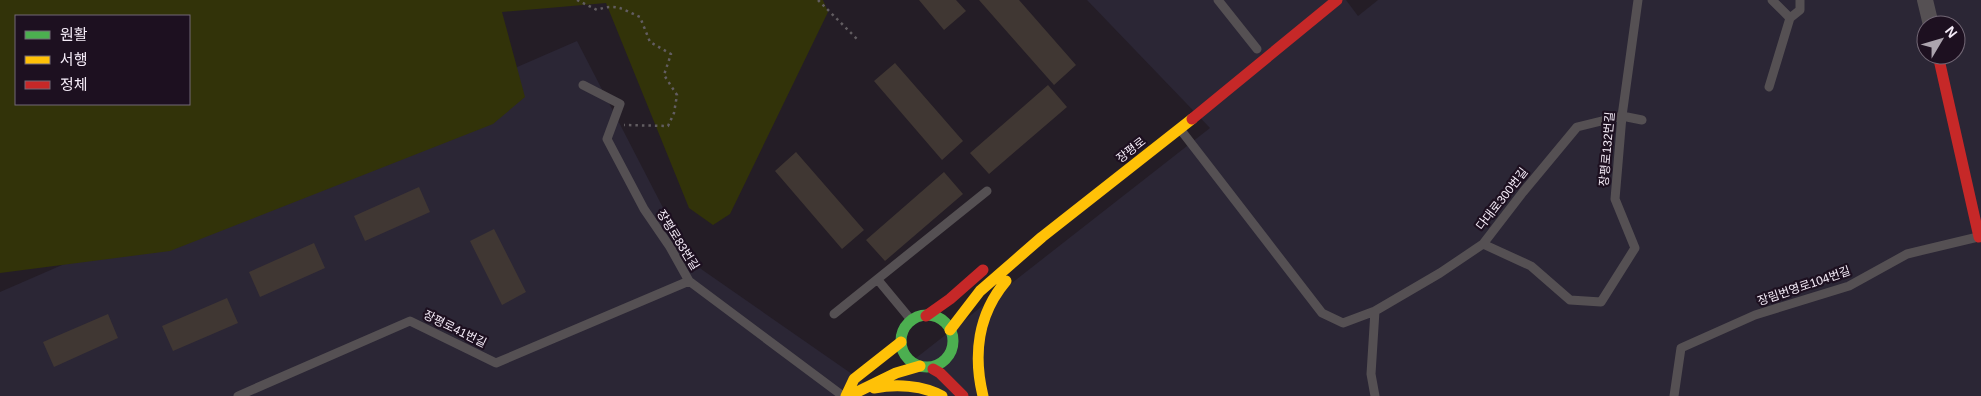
<svg xmlns="http://www.w3.org/2000/svg" width="1981" height="396" font-family="Helvetica,'Noto Sans KR',sans-serif">
<style>
.industrial{fill:#2b2635;fill-rule:evenodd}
.green{fill:#323309;fill-rule:evenodd}
.building{fill:#403733}
.lines{fill:none;stroke-linecap:round;stroke-linejoin:round}
.path{stroke:#625d61;stroke-width:2.5;stroke-dasharray:2.5 4;stroke-linecap:butt}
.lane{stroke:#555053;stroke-width:9}
.street{stroke:#555053;stroke-width:16}
.fast{stroke:#4caf50;stroke-width:11}
.slow{stroke:#ffc107;stroke-width:11}
.jam{stroke:#c62828;stroke-width:11}
.labels{text-anchor:middle;dominant-baseline:central;stroke-width:4.5;stroke-linejoin:round;paint-order:stroke}
.street-label{font-size:12px;fill:#f5ecf8;stroke:#1d1020}
</style>
<rect width="100%" height="100%" fill="#241d26"/>
<path class="industrial" d="M 1087,0 L 1346,0 L 1358,16 L 1378,0 L 1981,0 L 1981,396 L 0,396 L 0,292 L 577,41 L 691,262 L 875,390 L 1210,128 ZM 1926,25 L 1956,25 L 1956,55 L 1926,55 Z"/>
<path class="green" d="M 0,0 L 823,0 L 828,12 L 730,214 L 713,225 L 689,208 L 606,3 L 502,12 L 525,97 L 493,124 L 170,251 L 0,273 ZM 16,16 L 189,16 L 189,104 L 16,104 Z"/>
<path class="building" d="M 919,0 L 956,0 L 966,11 L 944,30 Z
M 979,0 L 1019,0 L 1076,65 L 1054,85 Z
M 895,63 L 963,141 L 942,160 L 874,81 Z
M 1048,85 L 1067,107 L 989,174 L 970,153 Z
M 796,152 L 864,230 L 842,249 L 775,171 Z
M 944,172 L 963,194 L 885,261 L 866,240 Z
M 419,187 L 430,212 L 365,241 L 354,216 Z
M 494,229 L 526,292 L 502,305 L 470,241 Z
M 314,243 L 325,268 L 260,297 L 249,272 Z
M 227,298 L 238,323 L 173,351 L 162,326 Z
M 108,314 L 118,338 L 54,367 L 43,342 Z"/>
<g class="lines">
<path class="path" d="M 577,0 L 597,10 C 616,3 622,9 640,17 L 650,42 L 671,54 L 664,75 L 677,95 L 674,113 L 668,126 L 624,125
M 818,0 L 857,39"/>
<path class="lane" d="M 1218,0 L 1257,49
M 1772,0 L 1790,18
M 1790,18 L 1800,10 L 1800,0
M 583,85 L 620,104 L 607,139 L 644,209 L 670,247 L 689,281 L 843,396
M 1769,87 L 1790,18
M 1180,129 L 1322,313 L 1343,323 L 1375,311
M 1483,244 L 1531,266 L 1570,300 L 1601,302 L 1635,248 L 1615,199 L 1622,116 L 1638,0
M 878,280 L 912,321
M 834,314 L 987,191
M 238,396 L 410,321 L 496,363 L 689,281
M 1375,396 L 1371,374 L 1375,311 L 1440,273 L 1483,244 L 1523,192 L 1577,127 L 1622,116 L 1642,120
M 1674,396 L 1681,348 L 1755,315 L 1849,286 L 1907,254 L 1978,237"/>
<path class="street" d="M 1925,0 L 1931,25"/>
<path class="fast" d="M901 341a26 26 0 1 1 52 0a26 26 0 1 1-52 0Z"/>
<path class="slow" d="M 950,330 L 980,291 L 1042,237 L 1192,119
M 874,388 C 896,384 922,385 942,396
M 846,396 L 854,379 L 901,342
M 849,396 L 896,373 L 920,366
M 983,396 C 973,355 978,314 1006,281"/>
<path class="jam" d="M 1938,55 L 1979,237
M 1192,119 L 1337,0
M 926,316 L 950,299 L 983,270
M 933,369 L 940,373 L 963,396"/>
</g>
<g class="labels">
<g class="street-label">
<text transform="translate(1607 149) rotate(-85)">장평로132번길</text>
<text transform="translate(1131 150) rotate(-38)">장평로</text>
<text transform="translate(1502 199) rotate(-52)">다대로300번길</text>
<text transform="translate(678 240) rotate(58)">장평로83번길</text>
<text transform="translate(1804 286) rotate(-19)">장림번영로104번길</text>
<text transform="translate(455 329) rotate(26)">장평로41번길</text>
</g>
</g>
<rect x="15" y="15" width="175" height="90" fill="#1d1020" stroke="#736876"/>
<rect x="25" y="31" width="25" height="8" fill="#4caf50" stroke="#736876"/>
<text x="60" y="40" font-size="15" fill="#f5ecf8">원활</text>
<rect x="25" y="56" width="25" height="8" fill="#ffc107" stroke="#736876"/>
<text x="60" y="65" font-size="15" fill="#f5ecf8">서행</text>
<rect x="25" y="81" width="25" height="8" fill="#c62828" stroke="#736876"/>
<text x="60" y="90" font-size="15" fill="#f5ecf8">정체</text>
<g transform="translate(1941 40) rotate(52)"><circle r="24" fill="#1d1020" stroke="#736876"/>
<path d="M0-4L9 19L0 12L-9 19Z" fill="#aca4ae"/>
<text y="-8" font-size="14" font-weight="bold" text-anchor="middle" fill="#f5ecf8">N</text>
</g>
</svg>
